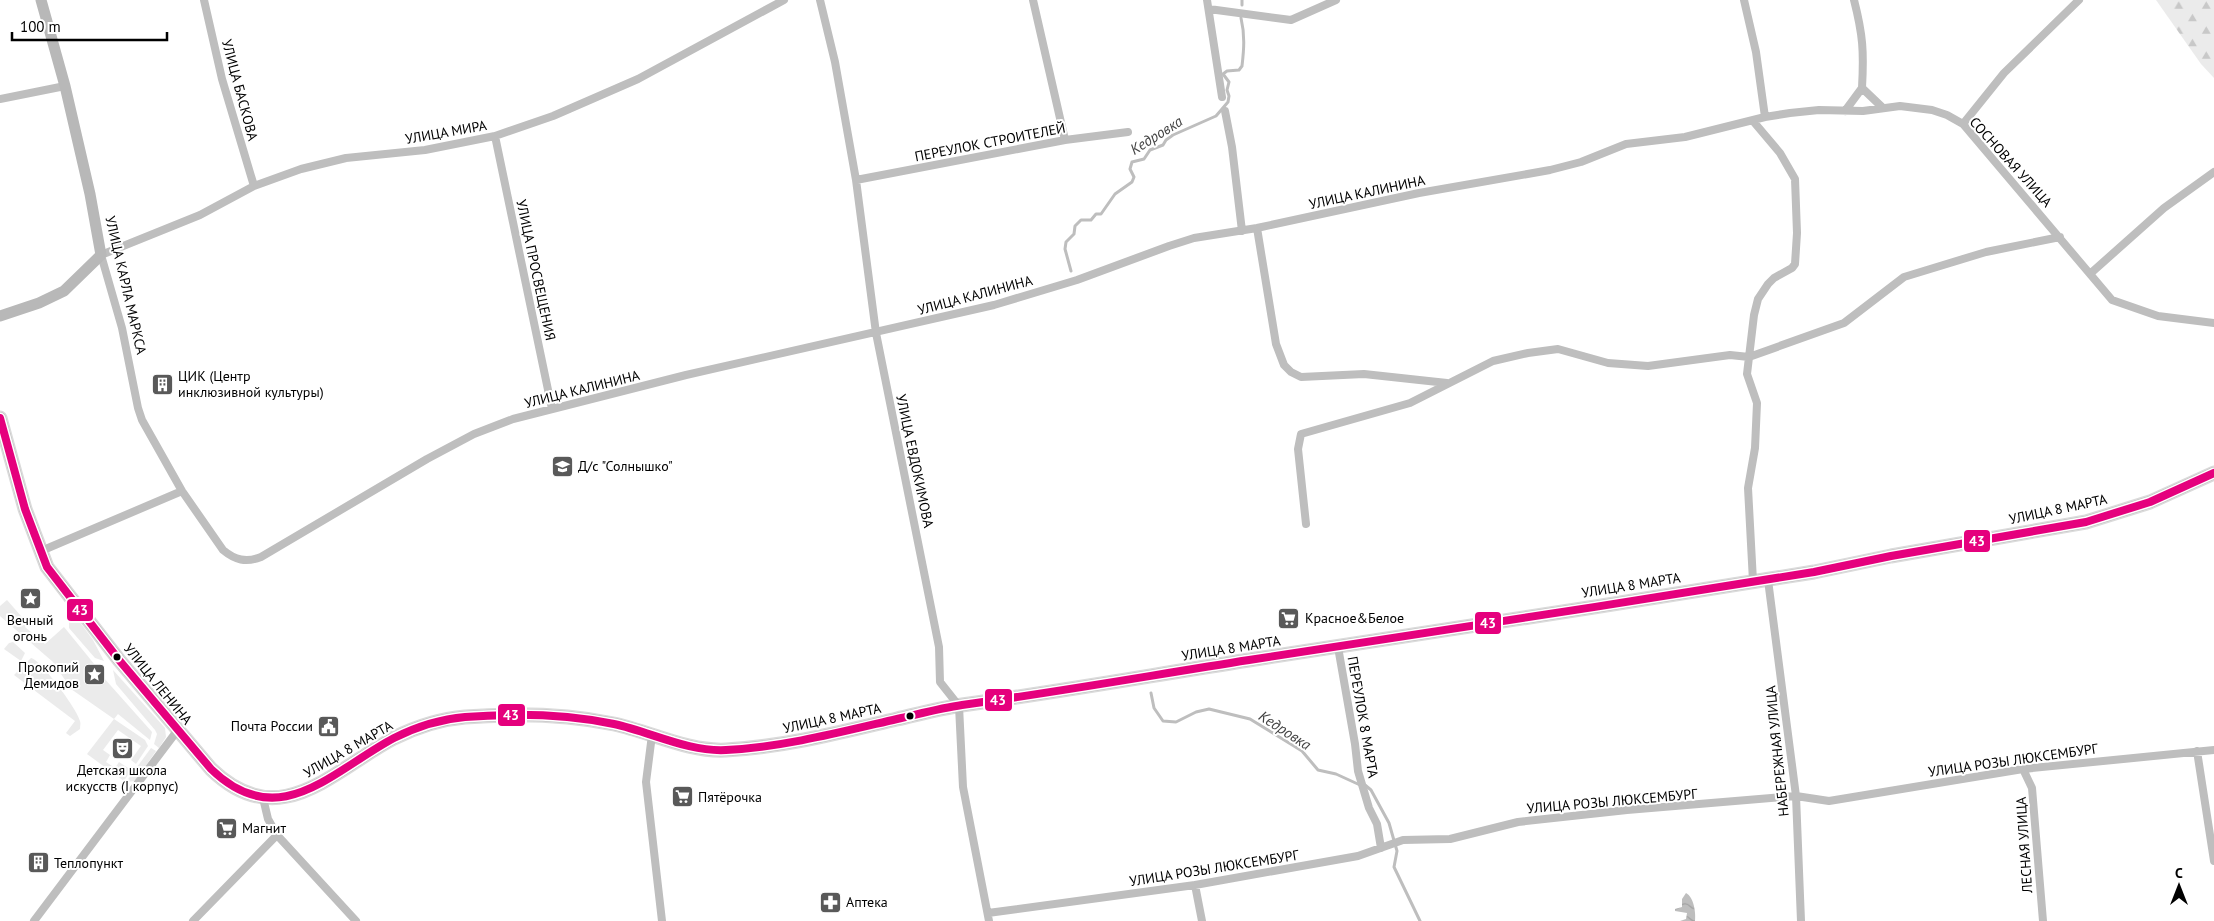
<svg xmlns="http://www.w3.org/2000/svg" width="2214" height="921" font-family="'PT Sans',sans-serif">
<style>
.green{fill:#ebebeb}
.forest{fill:url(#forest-firs)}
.water{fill:url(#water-waves)}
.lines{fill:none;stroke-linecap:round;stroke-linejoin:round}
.stream{stroke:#bebebe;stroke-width:3}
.primary-casing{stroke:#dbdbdb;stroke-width:15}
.street{stroke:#bebebe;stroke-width:8}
.secondary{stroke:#b8b8b8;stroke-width:11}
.primary{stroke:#bebebe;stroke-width:12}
.bus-1-casing{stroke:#fff;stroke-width:11}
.bus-1{stroke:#e5007d;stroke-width:8}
.bus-dot{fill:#000;stroke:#fff;stroke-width:2}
.labels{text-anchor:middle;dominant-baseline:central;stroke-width:4;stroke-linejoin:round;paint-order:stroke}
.street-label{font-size:14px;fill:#000;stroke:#fff}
.poi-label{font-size:14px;fill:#000;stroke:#fff;text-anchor:start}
.water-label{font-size:15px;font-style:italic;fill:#434343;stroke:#fff}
.line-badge{stroke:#fff;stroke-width:2}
.badge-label{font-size:14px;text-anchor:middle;font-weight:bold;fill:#fff}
</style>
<defs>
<pattern id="forest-firs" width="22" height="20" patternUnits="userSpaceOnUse" patternTransform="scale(1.25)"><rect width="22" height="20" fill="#ebebeb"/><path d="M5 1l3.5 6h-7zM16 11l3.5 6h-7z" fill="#c8c8c8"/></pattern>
<pattern id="water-waves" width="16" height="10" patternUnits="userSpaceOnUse" patternTransform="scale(1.25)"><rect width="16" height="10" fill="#bebebe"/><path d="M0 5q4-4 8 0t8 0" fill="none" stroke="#a2a2a2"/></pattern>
</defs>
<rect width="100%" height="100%" fill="#fff"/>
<path class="green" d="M 7,600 L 28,624 L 25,627 L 45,644 L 64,627 L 95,665 L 89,667 L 86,672 L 89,680 L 97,682 L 103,677 L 152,732 L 150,740 L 118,714 L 114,719 L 145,740 L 148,746 L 136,764 L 131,760 L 141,746 L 118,730 L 103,750 L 110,755 L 106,762 L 115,768 L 119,762 L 131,770 L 124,781 L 87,754 L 114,719 L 71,689 L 53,662 L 0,616 L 0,606 Z
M 76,617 L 93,640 L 104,661 L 95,658 L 69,628 L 69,622 Z
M 13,642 L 25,653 L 21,661 L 4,649 L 9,643 Z
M 31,658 C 40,659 78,710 80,721 C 81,724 80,726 80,729 L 70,736 L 66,733 L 75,721 L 14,675 Z
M 113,670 L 165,728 L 166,737 L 159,748 L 154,744 L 157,734 L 155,730 L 116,684 Z
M 151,748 L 156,751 L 135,781 L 126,782 Z"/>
<path class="forest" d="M 2156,0 L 2214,0 L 2214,78 L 2201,64 Z"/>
<path class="water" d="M 1686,893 C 1694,897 1696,913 1695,921 L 1680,921 L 1686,919 L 1687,913 L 1675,911 L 1675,909 L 1682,907 L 1682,899 Z"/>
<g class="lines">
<path class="stream" d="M 1242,5 L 1242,0
M 1071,271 L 1065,249 L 1066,242 L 1074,234 L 1075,226 L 1081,220 L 1091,220 L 1096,214 L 1101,214 L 1115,194 L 1132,182 L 1134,177 L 1130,169 L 1132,162 L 1144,159 L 1150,150 L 1163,145 L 1166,140 L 1173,135 L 1216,116 L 1228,102 L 1229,96 L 1227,90 L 1229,82 L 1223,74 L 1227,71 L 1239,70 L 1242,66 C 1244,49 1245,35 1241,18
M 1151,693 L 1154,708 L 1163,721 L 1176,722 L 1196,712 L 1209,709 L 1250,719 L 1302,751 L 1318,770 L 1336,774 L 1360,785
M 1365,785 L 1371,790 L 1389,823 L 1397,851 L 1394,867 L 1420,921"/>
<defs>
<path id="primary" d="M 0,418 L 25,509 L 47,567 L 119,660 L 211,769 C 279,835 332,771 394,738 C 416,727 441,719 465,717 C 515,713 565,714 614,724 C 651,732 688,752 726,750 C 784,747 841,732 897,719 C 919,714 941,708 962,705 C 1058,692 1153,675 1249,660 C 1437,631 1626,603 1814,572 L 1891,556 L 2086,522 L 2150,502 L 2214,473"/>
</defs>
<use href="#primary" class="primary-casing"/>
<path class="street" d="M 204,0 L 222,79 L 254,186
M 784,0 L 638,79 L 553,116 L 495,136 L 425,150 L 346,158 L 301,169 L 254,186 L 200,215 L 101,255 L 122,328 L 138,408 L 142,420 L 182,491 L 223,550 C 235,560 246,563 261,557 L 427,459 L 474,434 L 513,419 L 686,375 L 994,305 L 1077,280 L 1169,246 L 1194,238 L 1257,228 L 1419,193 L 1550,170 L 1581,162 L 1626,144 L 1685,137 L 1765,117 L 1790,113 L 1819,110 L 1863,111 L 1900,106 L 1932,110 L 1947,115 L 1963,124 L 2112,300 L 2158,316 L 2214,323
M 820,0 L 835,62 L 856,180 L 876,333 L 939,647 L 940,682 L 959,706 L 963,787 L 989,921
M 1033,0 L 1065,140
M 1207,0 L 1222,97
M 1744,0 L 1756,52 L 1765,117
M 1854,0 C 1863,35 1864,52 1862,88 L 1883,108
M 1209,9 L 1291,20 L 1336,0
M 0,99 L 65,86
M 1225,111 L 1232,147 L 1242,231
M 1845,111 L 1862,88
M 1753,121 L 1780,153 L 1795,179 L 1797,233 L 1795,264 L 1792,268 L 1774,278 L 1768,284 L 1758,299 L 1754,315 L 1747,374 L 1757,403 L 1755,448 L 1748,488 L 1753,581
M 1963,124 L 2004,73 L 2079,0
M 495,136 L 552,409
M 856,180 L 1065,140 L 1128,132
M 1257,228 L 1276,344 L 1284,365 L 1291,372 L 1301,377 L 1364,374 L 1447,383
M 2091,273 L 2164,208 L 2214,172
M 1306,524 L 1298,449 L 1301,434 L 1410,403 L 1493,361 L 1528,353 L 1558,349 L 1608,363 L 1648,366 L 1730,355 L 1749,357 L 1844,323 L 1904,277 L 1986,252 L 2060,237
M 41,551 L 182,491
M 1768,580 L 1796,796 L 1801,921
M 1338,647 L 1355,744 L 1358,771 L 1369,808 L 1377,824 L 1381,848
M 652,735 L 646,782 L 662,921
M 2197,751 L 2214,861
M 2023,769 L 2032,788 L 2043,921
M 263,798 L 268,819 L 277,835 L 356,921
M 1195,885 L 1202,921
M 988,913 L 1195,885 L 1358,856 L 1403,840 L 1450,839 L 1518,822 L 1627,810 L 1796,796 L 1829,801 L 2023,769 L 2214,750
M 34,921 L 177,731
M 193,921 L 277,835"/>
<path class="secondary" d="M 0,316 L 39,303 L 64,291 L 101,255 L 90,194 L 65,86 L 41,0"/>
<use href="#primary" class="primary"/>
<defs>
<path id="bus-1" d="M 0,418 L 25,509 L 47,567 L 119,660 L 211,769 C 279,835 332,771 394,738 C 416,727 441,719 465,717 C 515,713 565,714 614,724 C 651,732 688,752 726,750 C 784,747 841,732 897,719 C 919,714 941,708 962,705 C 1058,692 1153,675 1249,660 C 1437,631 1626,603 1814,572 L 1891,556 L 2086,522 L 2150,502 L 2214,473"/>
</defs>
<use href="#bus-1" class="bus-1-casing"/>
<use href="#bus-1" class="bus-1"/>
</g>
<defs>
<symbol id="building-square" viewBox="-11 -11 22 22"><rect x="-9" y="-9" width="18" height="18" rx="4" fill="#595959" stroke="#fff"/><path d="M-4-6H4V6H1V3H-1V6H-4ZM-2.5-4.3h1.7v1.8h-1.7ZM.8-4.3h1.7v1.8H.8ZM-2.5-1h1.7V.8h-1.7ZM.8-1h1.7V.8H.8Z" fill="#fff"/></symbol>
<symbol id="school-square" viewBox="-11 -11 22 22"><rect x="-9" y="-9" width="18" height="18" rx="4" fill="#595959" stroke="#fff"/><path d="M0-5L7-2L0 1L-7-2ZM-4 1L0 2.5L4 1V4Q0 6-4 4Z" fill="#fff"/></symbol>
<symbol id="sight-square" viewBox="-11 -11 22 22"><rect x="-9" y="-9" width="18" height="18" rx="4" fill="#595959" stroke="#fff"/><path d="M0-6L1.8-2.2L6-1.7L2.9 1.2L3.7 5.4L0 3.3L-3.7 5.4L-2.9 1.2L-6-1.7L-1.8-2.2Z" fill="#fff"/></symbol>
<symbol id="supermarket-square" viewBox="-11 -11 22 22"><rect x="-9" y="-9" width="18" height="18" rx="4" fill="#595959" stroke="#fff"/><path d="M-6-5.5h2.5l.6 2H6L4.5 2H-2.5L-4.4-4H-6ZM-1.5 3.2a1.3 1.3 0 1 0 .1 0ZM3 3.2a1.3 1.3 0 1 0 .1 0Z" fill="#fff"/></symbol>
<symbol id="civic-square" viewBox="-11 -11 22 22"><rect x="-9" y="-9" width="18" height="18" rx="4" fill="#595959" stroke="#fff"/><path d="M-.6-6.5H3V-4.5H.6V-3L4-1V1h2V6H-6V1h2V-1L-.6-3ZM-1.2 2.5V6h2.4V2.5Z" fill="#fff"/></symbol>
<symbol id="theatre-square" viewBox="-11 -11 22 22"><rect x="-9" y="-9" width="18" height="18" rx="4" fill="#595959" stroke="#fff"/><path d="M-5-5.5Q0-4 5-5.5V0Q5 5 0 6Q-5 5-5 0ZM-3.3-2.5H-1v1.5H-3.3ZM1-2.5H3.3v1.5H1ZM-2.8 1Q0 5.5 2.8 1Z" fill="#fff"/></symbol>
<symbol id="pharmacy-square" viewBox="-11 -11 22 22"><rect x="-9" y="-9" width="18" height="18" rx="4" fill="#595959" stroke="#fff"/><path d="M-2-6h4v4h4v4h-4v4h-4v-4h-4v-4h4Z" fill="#fff"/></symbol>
</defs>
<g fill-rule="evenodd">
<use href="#building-square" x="150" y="372" width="25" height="25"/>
<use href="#school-square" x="550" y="454" width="25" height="25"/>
<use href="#sight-square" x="18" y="586" width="25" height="25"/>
<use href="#supermarket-square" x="1276" y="606" width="25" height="25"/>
<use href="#sight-square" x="82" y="662" width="25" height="25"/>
<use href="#civic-square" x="316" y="714" width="25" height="25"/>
<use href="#theatre-square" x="110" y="736" width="25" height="25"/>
<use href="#supermarket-square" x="670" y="784" width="25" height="25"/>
<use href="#supermarket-square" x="214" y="816" width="25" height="25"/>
<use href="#building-square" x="26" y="850" width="25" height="25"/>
<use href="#pharmacy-square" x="818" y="890" width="25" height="25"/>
</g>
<g class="bus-dot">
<circle cx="117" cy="657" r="4.5"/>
<circle cx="910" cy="716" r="4.5"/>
</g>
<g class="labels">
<g class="street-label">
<text transform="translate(240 90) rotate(75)">УЛИЦА БАСКОВА</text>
<text transform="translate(446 132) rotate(-10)">УЛИЦА МИРА</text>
<text transform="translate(990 142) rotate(-11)">ПЕРЕУЛОК СТРОИТЕЛЕЙ</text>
<text transform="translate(2011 162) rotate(48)">СОСНОВАЯ УЛИЦА</text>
<text transform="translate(1367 192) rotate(-12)">УЛИЦА КАЛИНИНА</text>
<text transform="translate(536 270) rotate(78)">УЛИЦА ПРОСВЕЩЕНИЯ</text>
<text transform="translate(126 285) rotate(77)">УЛИЦА КАРЛА МАРКСА</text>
<text transform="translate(975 295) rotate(-15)">УЛИЦА КАЛИНИНА</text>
<text transform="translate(582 389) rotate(-14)">УЛИЦА КАЛИНИНА</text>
<text transform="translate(915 461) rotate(78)">УЛИЦА ЕВДОКИМОВА</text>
<text transform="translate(2058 509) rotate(-12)">УЛИЦА 8 МАРТА</text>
<text transform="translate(1631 585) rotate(-9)">УЛИЦА 8 МАРТА</text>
<text transform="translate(1231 648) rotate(-9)">УЛИЦА 8 МАРТА</text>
<text transform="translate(158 684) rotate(51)">УЛИЦА ЛЕНИНА</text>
<text transform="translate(1363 717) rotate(80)">ПЕРЕУЛОК 8 МАРТА</text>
<text transform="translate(832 718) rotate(-12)">УЛИЦА 8 МАРТА</text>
<text transform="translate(348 749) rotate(-30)">УЛИЦА 8 МАРТА</text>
<text transform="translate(1777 751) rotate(-96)">НАБЕРЕЖНАЯ УЛИЦА</text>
<text transform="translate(2013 760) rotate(-8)">УЛИЦА РОЗЫ ЛЮКСЕМБУРГ</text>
<text transform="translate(1612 801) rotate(-5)">УЛИЦА РОЗЫ ЛЮКСЕМБУРГ</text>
<text transform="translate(2024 845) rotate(-94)">ЛЕСНАЯ УЛИЦА</text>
<text transform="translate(1214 868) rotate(-9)">УЛИЦА РОЗЫ ЛЮКСЕМБУРГ</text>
</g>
<g class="poi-label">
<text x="178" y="376">ЦИК (Центр<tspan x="178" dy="16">инклюзивной культуры)</tspan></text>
<text x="578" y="466">Д/с "Солнышко"</text>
<text x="1305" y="618">Красное&amp;Белое</text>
<text x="30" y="620" text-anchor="middle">Вечный<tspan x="30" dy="16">огонь</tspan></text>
<text x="79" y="667" text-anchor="end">Прокопий<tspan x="79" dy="16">Демидов</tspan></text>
<text x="313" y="726" text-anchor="end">Почта России</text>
<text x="122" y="770" text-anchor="middle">Детская школа<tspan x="122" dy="16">искусств (I корпус)</tspan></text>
<text x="698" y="797">Пятёрочка</text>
<text x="242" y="828">Магнит</text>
<text x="54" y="863">Теплопункт</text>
<text x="846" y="902">Аптека</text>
</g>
<g class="water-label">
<text transform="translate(1156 135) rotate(-32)">Кедровка</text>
<text transform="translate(1285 730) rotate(33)">Кедровка</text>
</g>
</g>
<g class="line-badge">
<rect x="1963" y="529" width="28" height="24" rx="5" fill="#e5007d"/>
<rect x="66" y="598" width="28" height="24" rx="5" fill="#e5007d"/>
<rect x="1474" y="611" width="28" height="24" rx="5" fill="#e5007d"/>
<rect x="984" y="688" width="29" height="24" rx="5" fill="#e5007d"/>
<rect x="497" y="703" width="29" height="24" rx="5" fill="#e5007d"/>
</g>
<g class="badge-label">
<text x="1977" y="546">43</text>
<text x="80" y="615">43</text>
<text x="1488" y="628">43</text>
<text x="998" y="705">43</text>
<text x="511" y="720">43</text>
</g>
<g transform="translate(2179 886)" stroke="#ffffff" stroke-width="4" paint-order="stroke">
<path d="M0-4L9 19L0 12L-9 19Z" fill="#000000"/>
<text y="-8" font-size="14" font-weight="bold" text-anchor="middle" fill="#000000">С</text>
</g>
<path d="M12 32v8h155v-8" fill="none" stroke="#000000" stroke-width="2.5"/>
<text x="20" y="32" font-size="15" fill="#000000" stroke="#ffffff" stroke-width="4" paint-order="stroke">100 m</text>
</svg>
